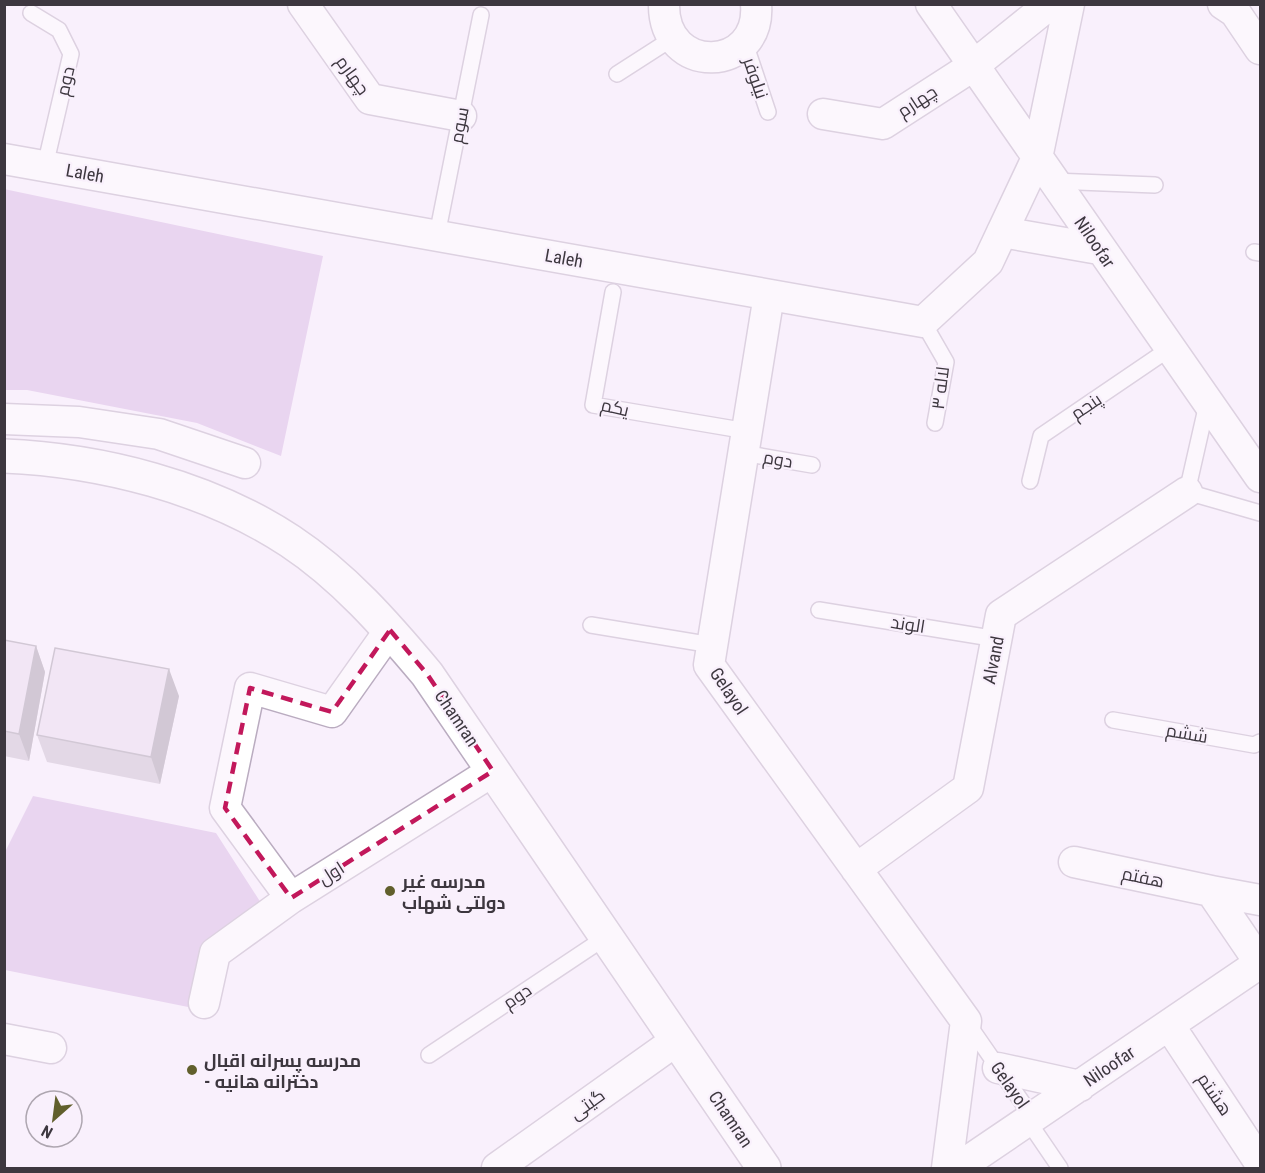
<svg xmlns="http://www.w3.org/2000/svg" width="1265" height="1173" font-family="'Roboto Condensed',Cairo,sans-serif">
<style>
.green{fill:#d5b4e2}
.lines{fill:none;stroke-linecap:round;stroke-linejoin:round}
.service-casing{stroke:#baacc0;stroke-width:18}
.minor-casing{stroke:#baacc0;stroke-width:33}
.secondary-casing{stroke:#baacc0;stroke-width:36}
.service{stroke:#fff;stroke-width:15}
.minor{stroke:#fff;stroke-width:30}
.secondary{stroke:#fff;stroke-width:33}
.wall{fill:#c8bbcd}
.shaded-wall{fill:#a298a7}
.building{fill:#e8d9ee;stroke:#a298a7;stroke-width:1.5}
.marked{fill:none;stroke:#c2185b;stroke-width:4.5;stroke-dasharray:12 8;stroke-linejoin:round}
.poi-dot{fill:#615f2c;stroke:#f9f0fc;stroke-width:2}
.labels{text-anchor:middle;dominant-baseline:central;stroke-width:4.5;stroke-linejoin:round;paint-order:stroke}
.street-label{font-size:18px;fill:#3d373f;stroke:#f9f0fc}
.poi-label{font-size:18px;font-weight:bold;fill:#3d373f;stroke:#f9f0fc;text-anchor:start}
</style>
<rect width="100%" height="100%" fill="#f9f0fc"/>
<path class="green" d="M 4,189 L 323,256 L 281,456 L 197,423 L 27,390 L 5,390 Z
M 33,796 L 216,833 L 261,903 L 198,1009 L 5,970 L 4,854 Z"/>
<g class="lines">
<defs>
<path id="service" d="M 31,13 L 59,30 L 71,54 L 45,166
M 745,43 L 768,112
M 617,74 L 673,38
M 1053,181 L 1155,185
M 437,235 L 481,15
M 1254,252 L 1260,253
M 613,292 L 593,405 L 747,431
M 923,322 L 946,362 L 935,423
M 1207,404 L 1187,492 L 1260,513
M 743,453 L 812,465
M 1030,481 L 1041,436 L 1169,349
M 819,610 L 997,639
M 591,625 L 712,645
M 1113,720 L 1254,745 L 1260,742
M 968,1024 L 1033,1118
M 429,1055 L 606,937
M 1028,1121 L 1060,1168"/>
<path id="minor" d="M 303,4 L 370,99 L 461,116
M 664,4 C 663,77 762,73 756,4
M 931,4 L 1260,477
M 1223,4 L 1235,12 L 1260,49
M 823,114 L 883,124 L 973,66 L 1050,4
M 4,159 L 923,322 L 988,262 L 1037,158 L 1069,4
M 1002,232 L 1099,249
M 769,295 L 709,665 L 966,1021 L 947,1168
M 4,419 L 79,422 L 159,434 L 245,463
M 1074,862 L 1211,891 L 1260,963
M 856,869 L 968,788 L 1001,615 L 1187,492
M 1211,891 L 1260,900
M 291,898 L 225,808 L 250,688 L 332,712 L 390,630
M 204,1003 L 215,953 L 291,898 L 493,771
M 1169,1025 L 1260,1163
M 4,1039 L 51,1048
M 998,1068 L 1080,1086
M 497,1168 L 677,1040
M 958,1168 L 1260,963"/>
<path id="secondary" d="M 4,456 C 101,460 208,487 290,541 C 343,576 386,625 427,674 L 764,1168"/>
</defs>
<use href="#service" class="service-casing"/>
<use href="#minor" class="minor-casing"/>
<use href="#secondary" class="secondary-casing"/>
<use href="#service" class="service"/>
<use href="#minor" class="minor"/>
<use href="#secondary" class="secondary"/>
</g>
<path class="wall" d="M 4,640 L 36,646 L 45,672 L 29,761 L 4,756 Z
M 179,696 L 160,784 L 47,762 L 37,735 Z"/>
<path class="shaded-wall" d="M 36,646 L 45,672 L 29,761 L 19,734 Z
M 169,669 L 179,696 L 160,784 L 151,757 Z"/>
<path class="building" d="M 4,640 L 36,646 L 19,734 L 4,731 Z
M 55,648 L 169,669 L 151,757 L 37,735 Z"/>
<path d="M0 0H1265V1173H0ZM 390,630 L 427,674 L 493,771 L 291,898 L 225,808 L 250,688 L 332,712 Z" fill="#f9f0fc" fill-opacity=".55" fill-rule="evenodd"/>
<path class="marked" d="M 390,630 L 427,674 L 493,771 L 291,898 L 225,808 L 250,688 L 332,712 Z"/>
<g class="poi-dot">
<circle cx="390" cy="891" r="6"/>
<circle cx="192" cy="1070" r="6"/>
</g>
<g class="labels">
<g class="street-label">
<text transform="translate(353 75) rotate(54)">چهارم</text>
<text transform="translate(756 78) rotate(71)">نیلوفر</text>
<text transform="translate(65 81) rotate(-77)">دوم</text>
<text transform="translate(917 101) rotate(-33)">چهارم</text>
<text transform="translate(459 125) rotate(-79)">سوم</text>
<text transform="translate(85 173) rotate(10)">Laleh</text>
<text transform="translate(1095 242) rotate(56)">Niloofar</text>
<text transform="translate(564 258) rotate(10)">Laleh</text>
<text transform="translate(940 388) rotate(-83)">لاله ۳</text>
<text transform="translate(1086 406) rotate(-34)">پنجم</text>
<text transform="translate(615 407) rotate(13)">یکم</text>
<text transform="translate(778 459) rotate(10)">دوم</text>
<text transform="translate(908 624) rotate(9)">الوند</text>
<text transform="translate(993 660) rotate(-79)">Alvand</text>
<text transform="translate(729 691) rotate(56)">Gelayol</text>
<text transform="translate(457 718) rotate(56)">Chamran</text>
<text transform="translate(1187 733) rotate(10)">ششم</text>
<text transform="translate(331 873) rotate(-32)">اول</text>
<text transform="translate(1143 877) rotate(12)">هفتم</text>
<text transform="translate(517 996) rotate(-34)">دوم</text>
<text transform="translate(1109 1066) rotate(-34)">Niloofar</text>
<text transform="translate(1010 1085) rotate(55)">Gelayol</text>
<text transform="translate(1215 1094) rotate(56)">هشتم</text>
<text transform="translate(587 1104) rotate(-36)">گیتی</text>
<text transform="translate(731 1119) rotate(56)">Chamran</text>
</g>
<g class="poi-label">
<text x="402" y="881">مدرسه غیر<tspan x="402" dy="21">دولتی شهاب</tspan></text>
<text x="204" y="1060">مدرسه پسرانه اقبال<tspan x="204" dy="21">- دخترانه هانیه</tspan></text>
</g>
</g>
<rect width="1265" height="1173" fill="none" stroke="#3d373f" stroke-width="12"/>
<g transform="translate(54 1119) rotate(208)"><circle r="28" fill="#f9f0fc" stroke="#aea6b0" stroke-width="1.5"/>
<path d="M0-4.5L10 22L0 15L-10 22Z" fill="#615f2c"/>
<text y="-9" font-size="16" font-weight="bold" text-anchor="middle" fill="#3d373f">N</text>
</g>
</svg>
